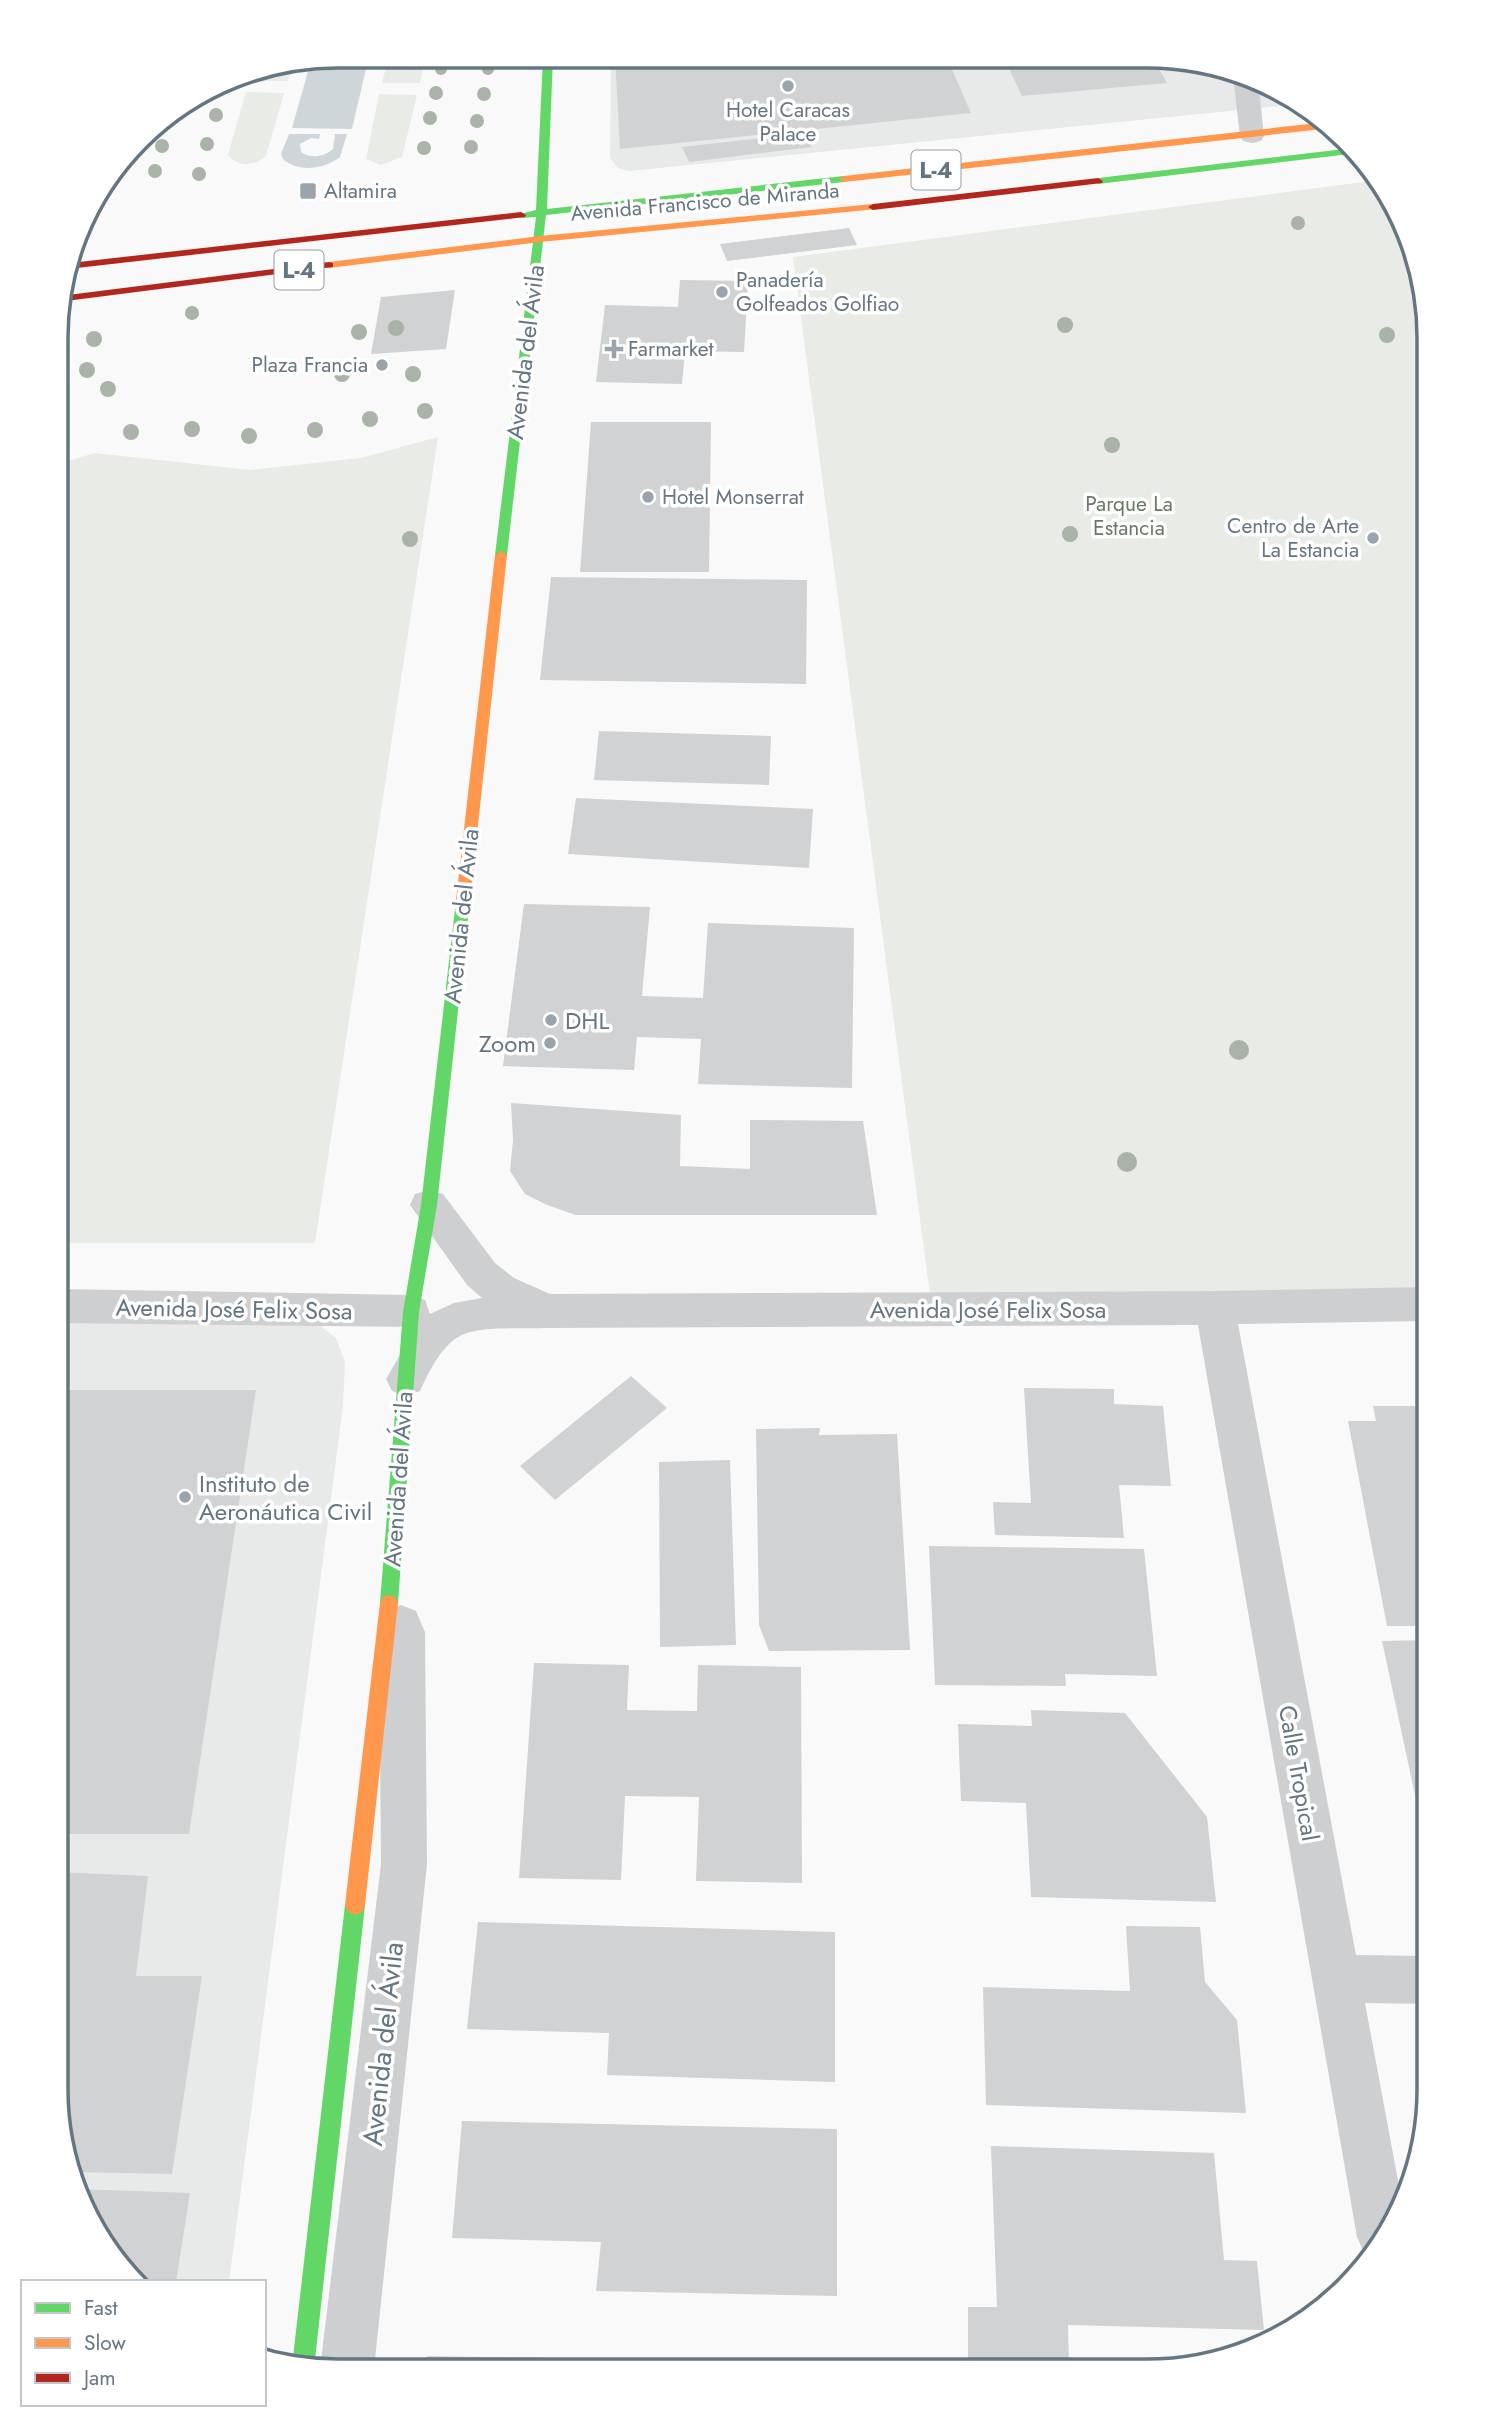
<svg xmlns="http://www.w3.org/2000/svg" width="1485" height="2427" font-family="Jost,sans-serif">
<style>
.built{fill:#e8e9e9}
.green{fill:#e8ebe6}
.water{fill:#ced6d9}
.building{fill:#d0d2d3}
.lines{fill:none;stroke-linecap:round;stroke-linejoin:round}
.street{fill:#cecfd0;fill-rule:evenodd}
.fast{fill:#63d668;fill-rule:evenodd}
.slow{fill:#ff974d;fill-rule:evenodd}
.jam{fill:#b3261e;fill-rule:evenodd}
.tree{fill:#a9b3a7}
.poi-dot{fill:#99a4ac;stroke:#fff;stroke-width:2.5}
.labels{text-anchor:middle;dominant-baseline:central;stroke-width:7;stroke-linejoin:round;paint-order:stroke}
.far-poi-label{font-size:21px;fill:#657683;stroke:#fff;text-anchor:start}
.far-street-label{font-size:21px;fill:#657683;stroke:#fff}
.far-park-label{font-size:21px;fill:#687a64;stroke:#fff}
.shield{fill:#fff;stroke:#939fa8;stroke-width:2}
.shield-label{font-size:23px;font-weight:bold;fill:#657683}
.street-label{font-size:24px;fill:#657683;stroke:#fff}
.poi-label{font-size:24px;fill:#657683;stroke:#fff;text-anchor:start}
.near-street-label{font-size:28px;fill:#657683;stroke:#fff}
.rim{fill:none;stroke:#657683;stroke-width:3.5}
</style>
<rect width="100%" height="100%" fill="#f9f9f9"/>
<path class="built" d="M 611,57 L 1184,58 L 1255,78 L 1300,104 L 629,171 L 618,168 L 610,158 Z
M 57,1308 L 311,1319 L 336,1338 L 345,1362 L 343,1406 L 229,2282 L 135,2282 L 115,2261 L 77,2197 L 56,2089 Z"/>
<path class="green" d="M 389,56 L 426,56 L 420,83 L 382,83 Z
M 292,65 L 288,81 L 250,81 L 252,73 Z
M 246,92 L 284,93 L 266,156 C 254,167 238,167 228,155 Z
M 379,94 L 417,95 L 402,157 L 381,165 L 366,159 Z
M 1379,180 L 1408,230 L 1429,338 L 1429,1302 L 932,1310 L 793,257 Z
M 438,437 L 315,1243 L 57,1243 L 58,476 L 63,463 L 94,453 L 250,470 L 361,458 Z"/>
<path class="water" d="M 338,56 L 369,56 L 352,129 L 292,128 L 311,61 Z
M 289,134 L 320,134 L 319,139 L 311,138 L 300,144 L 301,152 C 311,159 324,157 333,149 L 335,134 L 347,134 L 340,157 C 325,169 298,173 283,159 L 281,154 Z"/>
<path class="building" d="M 615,57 L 947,58 L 971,113 L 620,149 Z
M 1004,58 L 1153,58 L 1167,83 L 1022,96 Z
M 805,133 L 812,147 L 689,162 L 682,147 Z
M 849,228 L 857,245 L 727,261 L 720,244 Z
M 680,280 L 748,281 L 744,352 L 685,351 L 682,384 L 596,382 L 605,305 L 678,307 Z
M 455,290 L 446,349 L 371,354 L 381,297 Z
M 591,422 L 711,422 L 709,572 L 580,572 Z
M 551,577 L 807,580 L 806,684 L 540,680 Z
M 599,731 L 771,736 L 769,785 L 594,780 Z
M 576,798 L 813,809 L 809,868 L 568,854 Z
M 524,904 L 650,907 L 642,996 L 703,998 L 708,923 L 854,928 L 852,1088 L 698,1084 L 701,1039 L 637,1037 L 634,1070 L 503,1066 Z
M 511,1103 L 681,1115 L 680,1166 L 750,1169 L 750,1120 L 863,1121 L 877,1215 L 576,1215 L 547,1205 L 525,1194 L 510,1171 L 513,1140 Z
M 631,1376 L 667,1408 L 555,1500 L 520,1466 Z
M 1024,1388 L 1114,1389 L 1114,1404 L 1163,1406 L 1171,1486 L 1119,1485 L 1124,1538 L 995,1535 L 993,1502 L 1031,1503 Z
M 57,1390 L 256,1390 L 189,1834 L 56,1834 Z
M 1373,1406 L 1427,1406 L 1429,1626 L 1387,1626 L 1348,1421 L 1376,1421 Z
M 820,1428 L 819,1435 L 897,1434 L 910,1650 L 769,1651 L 759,1625 L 756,1429 Z
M 730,1460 L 736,1645 L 660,1647 L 659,1462 Z
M 929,1546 L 1144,1549 L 1157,1676 L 1065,1674 L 1066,1686 L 935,1685 Z
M 1429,1640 L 1428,1851 L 1427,1851 L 1382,1641 Z
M 534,1663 L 629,1665 L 627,1710 L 697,1711 L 698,1665 L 801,1667 L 802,1883 L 696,1881 L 699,1797 L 625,1796 L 621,1880 L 519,1878 Z
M 1031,1710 L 1125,1713 L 1207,1817 L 1216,1902 L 1031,1897 L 1026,1803 L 961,1801 L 958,1724 L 1032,1726 Z
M 56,1872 L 148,1876 L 136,1976 L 202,1976 L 172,2174 L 73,2172 L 56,2089 Z
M 478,1922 L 835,1932 L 835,2082 L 607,2075 L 609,2033 L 467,2029 Z
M 1126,1926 L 1200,1927 L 1205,1982 L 1237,2020 L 1246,2113 L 986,2105 L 983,1987 L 1130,1991 Z
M 462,2121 L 837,2129 L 837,2296 L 596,2291 L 601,2242 L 452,2238 Z
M 991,2146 L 1214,2153 L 1224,2260 L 1257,2261 L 1264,2330 L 1068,2325 L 1069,2362 L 968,2359 L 968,2307 L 997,2307 Z
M 76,2189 L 190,2193 L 176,2282 L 135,2282 L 115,2261 L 77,2197 Z
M 427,2356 L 903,2364 L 903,2370 L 426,2369 Z"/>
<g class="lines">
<path class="street" d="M 1235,72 L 1258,79 L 1264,136 L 1261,141 L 1252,143 L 1243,141 L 1240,136 L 1233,75 Z
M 429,1190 L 443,1194 L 495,1263 L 514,1278 L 550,1294 L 1215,1291 L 1429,1287 L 1429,1321 L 1238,1324 L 1356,1955 L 1428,1956 L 1428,2004 L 1365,2003 L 1402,2202 L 1372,2258 L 1365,2255 L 1357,2237 L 1198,1325 L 547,1328 C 524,1329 485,1326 464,1334 C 442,1343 429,1372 420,1391 L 406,1396 L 392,1391 L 386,1379 L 416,1327 L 57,1323 L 57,1289 L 411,1295 L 425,1300 L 430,1314 L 454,1303 L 482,1298 L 467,1285 L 410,1205 L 415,1194 Z
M 401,1605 L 416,1611 L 425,1632 L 427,1864 L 374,2369 L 320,2369 L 381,1864 L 379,1625 L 386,1611 Z"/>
<path class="fast" d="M 543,57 L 553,57 L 547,209 L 844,176 L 849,179 L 844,182 L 546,215 L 507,555 L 501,559 L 495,555 L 536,217 L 521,218 L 516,215 L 536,210 Z
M 1353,148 L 1358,153 L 1098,184 L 1093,181 L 1098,178 Z
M 462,904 L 469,909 L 437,1205 L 419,1312 L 398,1603 L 395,1609 L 389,1611 L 383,1609 L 380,1603 L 403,1312 L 421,1205 L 455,909 Z
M 355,1895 L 362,1898 L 365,1905 L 314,2369 L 292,2366 L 345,1905 L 348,1898 Z"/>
<path class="slow" d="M 1327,122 L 1332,128 L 844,182 L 839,179 L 844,176 Z
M 873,204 L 877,205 L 877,209 L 540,242 L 329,268 L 324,265 L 329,262 L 540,236 Z
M 501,551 L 507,555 L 469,909 L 462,914 L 455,909 L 495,555 Z
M 389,1595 L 395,1597 L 398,1603 L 365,1905 L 362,1912 L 355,1915 L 348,1912 L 345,1905 L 380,1603 L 383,1597 Z"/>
<path class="jam" d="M 1098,178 L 1103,181 L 1102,183 L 873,210 L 868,207 L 873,204 Z
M 521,212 L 526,215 L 525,217 L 68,269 L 70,263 Z
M 329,262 L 333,263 L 333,267 L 58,302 L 60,296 Z"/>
</g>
<g class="tree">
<circle cx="441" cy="69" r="6"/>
<circle cx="488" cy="69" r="6"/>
<circle cx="436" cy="93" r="7"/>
<circle cx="484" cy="94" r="7"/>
<circle cx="216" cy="115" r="7"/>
<circle cx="430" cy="118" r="7"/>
<circle cx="477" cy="121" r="7"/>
<circle cx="207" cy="144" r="7"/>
<circle cx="162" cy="146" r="7"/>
<circle cx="471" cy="147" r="7"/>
<circle cx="424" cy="148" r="7"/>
<circle cx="155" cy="171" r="7"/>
<circle cx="199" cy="174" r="7"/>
<circle cx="1298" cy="223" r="7"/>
<circle cx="192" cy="313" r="7"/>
<circle cx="1065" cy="325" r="8"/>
<circle cx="396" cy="328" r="8"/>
<circle cx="359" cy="332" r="8"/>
<circle cx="1387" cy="335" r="8"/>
<circle cx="94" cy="339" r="8"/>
<circle cx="87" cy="370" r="8"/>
<circle cx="342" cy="374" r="8"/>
<circle cx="413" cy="374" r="8"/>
<circle cx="108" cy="389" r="8"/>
<circle cx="425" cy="411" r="8"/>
<circle cx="370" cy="419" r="8"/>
<circle cx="192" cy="429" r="8"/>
<circle cx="315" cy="430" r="8"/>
<circle cx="131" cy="432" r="8"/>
<circle cx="249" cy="436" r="8"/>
<circle cx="1112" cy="445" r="8"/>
<circle cx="1137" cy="506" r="8"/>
<circle cx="1070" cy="534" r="8"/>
<circle cx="410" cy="539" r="8"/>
<circle cx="1239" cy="1050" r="10"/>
<circle cx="1127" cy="1162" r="10"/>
</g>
<g class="poi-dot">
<circle cx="788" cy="86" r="7"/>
<rect x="299" y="182" width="18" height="18" rx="3.5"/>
<circle cx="722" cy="292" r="7"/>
<path d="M610.5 338.5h7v7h7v7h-7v7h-7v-7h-7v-7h7z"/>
<circle cx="382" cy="365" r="7"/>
<circle cx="648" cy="497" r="7"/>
<circle cx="1373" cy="538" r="7"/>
<circle cx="551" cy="1020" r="7"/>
<circle cx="550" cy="1043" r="7"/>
<circle cx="185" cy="1497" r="7"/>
</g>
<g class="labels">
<g class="far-poi-label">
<text x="788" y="110" text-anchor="middle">Hotel Caracas<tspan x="788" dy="24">Palace</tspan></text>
<text x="324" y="191">Altamira</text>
<text x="736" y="280">Panadería<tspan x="736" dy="24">Golfeados Golfiao</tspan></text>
<text x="628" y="349">Farmarket</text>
<text x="368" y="365" text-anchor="end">Plaza Francia</text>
<text x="662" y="497">Hotel Monserrat</text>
<text x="1359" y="526" text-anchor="end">Centro de Arte<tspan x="1359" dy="24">La Estancia</tspan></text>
</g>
<g class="far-street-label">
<text transform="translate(705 202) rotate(-5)">Avenida Francisco de Miranda</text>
</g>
<g class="far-park-label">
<text x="1129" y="504">Parque La<tspan x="1129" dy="24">Estancia</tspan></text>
</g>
<g class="shield">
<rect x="911.5" y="150.5" width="49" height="39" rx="5"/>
<rect x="274.5" y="250.5" width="49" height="39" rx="5"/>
</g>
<g class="shield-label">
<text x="936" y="170">L-4</text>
<text x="299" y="270">L-4</text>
</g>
<g class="street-label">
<text transform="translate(525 352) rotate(-83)">Avenida del Ávila</text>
<text transform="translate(461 916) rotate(-84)">Avenida del Ávila</text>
<text transform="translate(234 1309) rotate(1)">Avenida José Felix Sosa</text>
<text x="988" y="1309">Avenida José Felix Sosa</text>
<text transform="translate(398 1479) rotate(-86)">Avenida del Ávila</text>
<text transform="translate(1299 1773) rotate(80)">Calle Tropical</text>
</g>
<g class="poi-label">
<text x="565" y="1020">DHL</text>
<text x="536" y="1043" text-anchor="end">Zoom</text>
<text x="199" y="1483">Instituto de<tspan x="199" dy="28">Aeronáutica Civil</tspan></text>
</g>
<g class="near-street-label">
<text transform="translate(383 2044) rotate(-84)">Avenida del Ávila</text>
</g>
</g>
<path d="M0 0H1485V2427H0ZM338 68H1147A270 270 0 0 1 1417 338V2089A270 270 0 0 1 1147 2359H338A270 270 0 0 1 68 2089V338A270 270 0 0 1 338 68Z" fill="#fff" fill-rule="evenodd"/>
<path class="rim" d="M338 68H1147A270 270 0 0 1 1417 338V2089A270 270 0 0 1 1147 2359H338A270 270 0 0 1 68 2089V338A270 270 0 0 1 338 68Z"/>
<rect x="21" y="2280" width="245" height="126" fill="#ffffff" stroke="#c1c8cd" stroke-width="2"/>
<rect x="35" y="2303" width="35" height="10" fill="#63d668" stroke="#c1c8cd" stroke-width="2"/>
<text x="84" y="2315" font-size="21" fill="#657683">Fast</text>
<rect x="35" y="2338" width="35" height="10" fill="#ff974d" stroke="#c1c8cd" stroke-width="2"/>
<text x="84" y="2350" font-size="21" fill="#657683">Slow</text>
<rect x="35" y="2373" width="35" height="10" fill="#b3261e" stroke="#c1c8cd" stroke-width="2"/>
<text x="84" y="2385" font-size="21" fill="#657683">Jam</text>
</svg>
